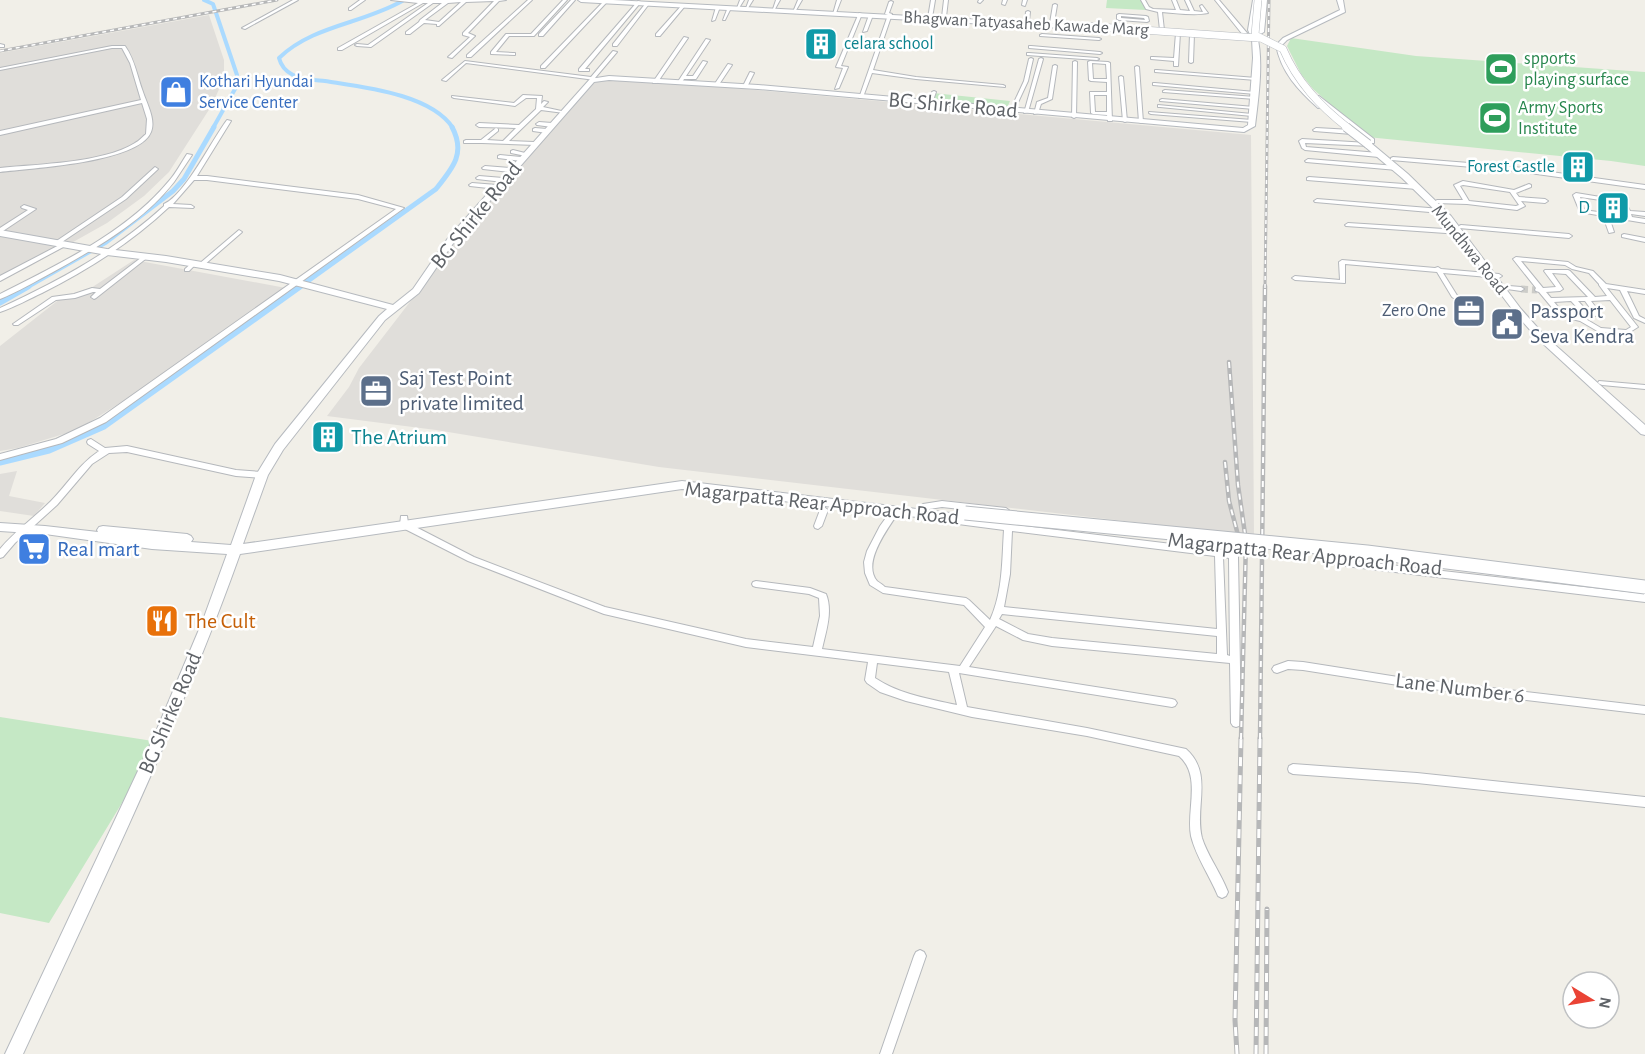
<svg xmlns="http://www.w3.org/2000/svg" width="1645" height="1054" font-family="'Alegreya Sans',sans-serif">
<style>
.industrial{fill:#e0deda}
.green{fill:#c5e8c5}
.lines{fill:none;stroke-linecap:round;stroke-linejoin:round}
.canal-far2{stroke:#aadaff;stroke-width:4}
.canal-far1{stroke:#aadaff;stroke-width:5}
.canal{stroke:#aadaff;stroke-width:7}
.street-tunnel{stroke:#ccccc8;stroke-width:7;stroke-dasharray:7 4;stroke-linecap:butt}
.street-casing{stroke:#b5b8bc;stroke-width:2}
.secondary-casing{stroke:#b6babf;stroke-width:2}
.street{fill:#fff;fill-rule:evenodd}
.secondary{fill:#fff;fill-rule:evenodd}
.rail-far2-casing{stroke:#b6b7b8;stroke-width:3}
.rail-far1-casing{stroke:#b6b7b8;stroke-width:4.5}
.rail-casing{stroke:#b6b7b8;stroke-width:5}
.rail-far2{stroke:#fff;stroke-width:1.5;stroke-dasharray:4;stroke-linecap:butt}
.rail-far1{stroke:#fff;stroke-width:2;stroke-dasharray:6;stroke-linecap:butt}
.rail{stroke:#fff;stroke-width:3;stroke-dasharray:9;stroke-linecap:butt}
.secondary-bridge-far2-casing{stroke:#b6babf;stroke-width:8;stroke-linecap:butt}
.secondary-bridge-far1-casing{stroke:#b6babf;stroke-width:10;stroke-linecap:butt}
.secondary-bridge-casing{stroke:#b6babf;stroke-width:15;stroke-linecap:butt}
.secondary-bridge-far2{stroke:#fff;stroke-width:7}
.secondary-bridge-far1{stroke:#fff;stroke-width:8}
.secondary-bridge{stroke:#fff;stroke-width:13}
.labels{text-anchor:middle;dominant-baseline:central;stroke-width:5;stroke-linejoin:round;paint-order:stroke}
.far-street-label{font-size:18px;fill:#5f6368;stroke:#fff}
.far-culture-label{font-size:18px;fill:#0d838f;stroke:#fff;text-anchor:end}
.far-leisure-label{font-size:18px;fill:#27864d;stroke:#fff;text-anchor:start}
.far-shop-label{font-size:18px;fill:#366cbe;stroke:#fff;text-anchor:start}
.far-service-label{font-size:18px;fill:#4e5e75;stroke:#fff;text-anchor:end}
.street-label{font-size:22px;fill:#5f6368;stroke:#fff}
.service-label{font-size:22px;fill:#4e5e75;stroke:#fff;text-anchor:start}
.culture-label{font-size:22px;fill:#0d838f;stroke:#fff;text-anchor:start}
.shop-label{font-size:22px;fill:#366cbe;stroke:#fff;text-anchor:start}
.food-label{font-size:22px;fill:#c56008;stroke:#fff;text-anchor:start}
</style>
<rect width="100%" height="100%" fill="#f1efe8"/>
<path class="industrial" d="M 209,15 L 224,60 L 224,78 L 212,105 L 169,172 L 144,196 L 107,223 L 27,268 L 0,281 L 0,53 Z
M 604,79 L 745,89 L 1251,135 L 1254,536 L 659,467 L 436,430 L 327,416 L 349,387 L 359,368 L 433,272 L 455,239 L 594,83 Z
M 134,260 L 286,288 L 131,396 L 77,430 L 18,448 L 0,451 L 0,346 L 61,298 L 74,299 Z
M 17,471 L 9,496 L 45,503 L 34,516 L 0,511 L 0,474 Z"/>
<path class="green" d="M 1107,0 L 1142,0 L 1146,10 L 1106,8 Z
M 1291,38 L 1416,56 L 1645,72 L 1645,166 L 1611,161 L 1367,137 L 1313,89 L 1301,74 L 1287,46 Z
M 933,93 L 1010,101 L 1007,108 L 930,100 Z
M 0,717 L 159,742 L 49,923 L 0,913 Z"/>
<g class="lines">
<path class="canal-far2" d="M 204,0 L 213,4 L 237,75 L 235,89 L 213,128
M 404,0 C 363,24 313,25 279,58 C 281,66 285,71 293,75 C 302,80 315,80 325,81 C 363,87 431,94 453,128"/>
<path class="canal-far1" d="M 25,288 L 106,242 L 173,191 L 184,179 L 214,127
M 298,288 L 436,189 C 453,168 466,153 452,127"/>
<path class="canal" d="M 0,302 L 28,286
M 0,462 L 49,450 L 104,426 L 300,286"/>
<path class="street-tunnel" d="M 1521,289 L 1537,290"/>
<defs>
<path id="street" d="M 293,0 L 298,0 L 245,29 L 242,28 Z
M 360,0 L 365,0 L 351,10 L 349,10 L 349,8 Z
M 391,0 L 506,0 L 499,1 L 468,33 L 475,36 L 452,58 L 448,57 L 470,37 L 463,35 L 463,33 L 494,1 L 466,2 L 439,26 L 437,26 L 437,24 L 424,23 L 410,34 L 406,34 L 406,32 L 419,22 L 420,20 L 442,3 L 433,3 L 371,47 L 357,46 L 355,45 L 357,44 L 368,45 L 428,3 L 423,3 L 342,50 L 338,50 L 338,48 L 418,3 ZM 461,2 L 439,22 L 425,20 L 448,3 Z
M 528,0 L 532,0 L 471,57 L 467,57 L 467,55 Z
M 563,0 L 567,0 L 534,36 L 509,36 L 496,52 L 513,53 L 515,53 L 515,55 L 491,54 L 491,52 L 506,34 L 531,34 Z
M 571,0 L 575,0 L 543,36 L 539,36 L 539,34 Z
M 740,0 L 744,0 L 739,8 L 737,8 Z
M 749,0 L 753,0 L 748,8 L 746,8 Z
M 776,0 L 780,0 L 775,9 L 773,9 Z
M 798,0 L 802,0 L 795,12 L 793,12 Z
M 837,0 L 841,0 L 836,13 L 833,14 Z
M 931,0 L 935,0 L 932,18 L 930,19 L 928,18 Z
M 944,0 L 948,0 L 946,17 L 944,18 L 942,17 Z
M 979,0 L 983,0 L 980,3 L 978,2 Z
M 1003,0 L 1007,0 L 1005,5 L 1002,4 Z
M 1023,0 L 1027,0 L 1025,6 L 1022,5 Z
M 1141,0 L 1145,0 L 1149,7 L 1153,9 L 1176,10 L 1172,0 L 1176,0 L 1180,10 L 1190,11 L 1185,0 L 1189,0 L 1194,11 L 1203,12 L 1200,6 L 1202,5 L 1208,13 C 1194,16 1177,13 1162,12 L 1164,30 L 1162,31 L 1160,30 L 1158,12 L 1146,9 Z
M 1215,0 L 1219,0 L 1247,33 L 1247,35 L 1243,35 Z
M 604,1 L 607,2 L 545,68 L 541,68 L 541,66 Z
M 638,1 L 641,2 L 585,69 L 589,69 L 589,71 L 579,71 L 579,69 Z
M 891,1 L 893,2 L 889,13 L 892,14 L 873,70 L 916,77 L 1003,85 L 1005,86 L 1005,87 L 916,79 L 872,73 L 863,97 L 859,98 L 888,15 L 885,14 L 889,2 Z
M 646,3 L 649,4 L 617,46 L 613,46 L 613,44 Z
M 1055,4 L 1057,5 L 1054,23 L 1052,24 L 1050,23 L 1053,5 Z
M 682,5 L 685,6 L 660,36 L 656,36 L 656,34 Z
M 718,6 L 720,7 L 715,20 L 712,21 L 716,7 Z
M 728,7 L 731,8 L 725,20 L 723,20 Z
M 1028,11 L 1030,12 L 1029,21 L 1027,22 L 1025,21 L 1026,12 Z
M 859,13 L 862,14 L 841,66 L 848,67 L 839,88 L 835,89 L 843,68 L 836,67 Z
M 871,14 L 873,15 L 867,31 L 863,32 L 869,15 Z
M 1119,14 L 1146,16 L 1148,17 L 1149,21 L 1147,22 L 1119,20 L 1117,19 L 1117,15 ZM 1121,16 L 1144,18 L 1145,20 L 1121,18 Z
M 1178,32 L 1180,33 L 1178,66 L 1174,66 L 1174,61 L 1151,59 L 1151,57 L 1153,57 L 1174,58 L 1176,33 Z
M 1192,33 L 1194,34 L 1193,62 L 1191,63 L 1189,62 L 1190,34 Z
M 1042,34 L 1099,38 L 1101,39 L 1099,40 L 1040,36 L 1040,35 Z
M 684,37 L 688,38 L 657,83 L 653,83 L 653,82 Z
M 706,39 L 710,40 L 686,76 L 693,76 L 703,61 L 707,62 L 696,79 L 684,79 L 681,84 L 677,84 L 677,83 Z
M 0,44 L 4,45 L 4,47 L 0,47 Z
M 112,46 L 125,46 C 135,60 137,76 143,92 C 147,104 156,120 151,132 C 139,163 30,168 0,172 L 0,168 C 38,164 103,163 135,143 C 139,141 142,137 146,134 L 147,119 L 142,103 L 0,135 L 0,131 L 141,100 L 130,63 L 122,48 L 112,48 L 0,70 L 0,68 Z
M 1031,46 L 1100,52 L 1102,53 L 1100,54 L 1029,48 L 1029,46 Z
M 613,51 L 617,52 L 595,78 L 597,79 L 595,80 L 466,63 L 446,81 L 442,80 L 465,61 L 591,77 Z
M 1029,53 L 1097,58 L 1099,59 L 1097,60 L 1027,55 L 1027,53 Z
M 1031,58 L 1033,59 L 1028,81 L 1014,111 L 1010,112 L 1010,111 L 1024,81 L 1029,59 Z
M 1041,58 L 1043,59 L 1028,112 L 1024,113 L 1039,59 Z
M 1075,61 L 1077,62 L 1076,117 L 1074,118 L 1072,117 L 1073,62 Z
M 1090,61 L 1108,62 L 1110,63 L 1112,121 L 1108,121 L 1107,115 L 1093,114 L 1091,113 L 1090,92 L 1107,92 L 1107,82 L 1091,81 L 1089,80 L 1088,62 ZM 1092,63 L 1106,64 L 1107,79 L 1093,79 ZM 1094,95 L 1107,95 L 1107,112 L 1095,112 Z
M 728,64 L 732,65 L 718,86 L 714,86 L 714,85 Z
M 1055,65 L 1057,66 L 1052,99 L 1041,104 L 1038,113 L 1034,114 L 1037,102 L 1048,98 L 1053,66 Z
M 1137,66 L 1139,67 L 1143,122 L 1141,123 L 1139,122 L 1135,67 Z
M 1157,70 L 1256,78 L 1258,79 L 1256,80 L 1155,72 L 1155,70 Z
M 750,72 L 754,73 L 747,87 L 743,87 L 743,86 Z
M 1121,76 L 1123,77 L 1127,121 L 1125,122 L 1123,121 L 1119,77 Z
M 1155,83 L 1255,92 L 1257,93 L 1255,94 L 1153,85 L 1153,83 Z
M 1165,90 L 1255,97 L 1257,98 L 1255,99 L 1163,92 L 1163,91 Z
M 934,91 L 936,92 L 932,103 L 928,104 L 932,92 Z
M 523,95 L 542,96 L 541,104 L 544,101 L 548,102 L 543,107 L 566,112 L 564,113 L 541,110 L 509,141 L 534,142 L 536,143 L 536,145 L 482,143 L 464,143 L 464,141 L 466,140 L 481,140 L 496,128 L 498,129 L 498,131 L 487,140 L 503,141 L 516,128 L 479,127 L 476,125 L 479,123 L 519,125 L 536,109 L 537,98 L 526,98 L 515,106 L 454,98 L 452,97 L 452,96 L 514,103 Z
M 1162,99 L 1254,107 L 1256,108 L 1254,109 L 1160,101 L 1160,100 Z
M 1158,105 L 1252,114 L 1254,115 L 1252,116 L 1160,107 L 1158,107 Z
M 1149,112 L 1252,120 L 1254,121 L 1252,122 L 1151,114 L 1149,113 Z
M 227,120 L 231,121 L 197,176 L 207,176 L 358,195 L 404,208 L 106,422 L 62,443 L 0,460 L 0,454 L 56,439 L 100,418 L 396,209 L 358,199 L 207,180 L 194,180 L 173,204 L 191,205 L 194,207 L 193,208 L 169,207 C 132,242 88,270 42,293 C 29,299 15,307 0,312 L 0,308 C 59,281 116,250 164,206 L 164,204 C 186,194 211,141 227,120 Z
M 539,122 L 552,123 L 555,125 L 552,127 L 537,125 L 536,124 Z
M 535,128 L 547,129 L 550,131 L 547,133 L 533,131 L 533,129 Z
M 1316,128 L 1352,130 L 1355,132 L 1352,134 L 1314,131 L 1313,130 Z
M 1302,139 L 1368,143 L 1371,145 L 1370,146 L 1305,143 L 1306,147 L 1379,153 L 1382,155 L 1379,157 L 1305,150 L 1302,148 L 1299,141 Z
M 513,150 L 529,154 L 526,156 L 511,153 L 511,151 Z
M 187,154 L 192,155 C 186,164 180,173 174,182 C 143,222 96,248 53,272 C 36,281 18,292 0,299 L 0,294 C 59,264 126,233 169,181 C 176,173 181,163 187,154 Z
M 500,155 L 521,157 L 524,159 L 521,161 L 498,158 L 498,156 Z
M 1393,157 L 1507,166 L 1645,185 L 1645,189 L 1507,170 L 1391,160 L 1391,158 Z
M 1308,159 L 1397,166 L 1400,168 L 1397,170 L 1306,162 L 1305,161 Z
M 485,166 L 511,168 L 514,170 L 511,172 L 483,169 L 482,168 Z
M 155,167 L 158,169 L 157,170 L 126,199 L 59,244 L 55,244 L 55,242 L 122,197 Z
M 479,176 L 503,178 L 506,180 L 503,182 L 477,179 L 476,178 Z
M 1309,177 L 1417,185 L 1420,187 L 1417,189 L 1307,180 L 1307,178 Z
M 1463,181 L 1514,190 L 1529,184 L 1531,185 L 1531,187 L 1516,193 L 1519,197 L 1545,199 L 1548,201 L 1545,203 L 1521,201 L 1525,206 L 1517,210 L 1467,204 L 1435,203 L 1434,202 L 1437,200 L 1463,200 L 1454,185 ZM 1463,185 L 1510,192 L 1519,205 L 1516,206 L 1469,201 L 1460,186 Z
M 472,183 L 497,185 L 500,187 L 497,189 L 470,186 L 469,185 Z
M 1576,193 L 1625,201 L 1630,211 L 1645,212 L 1645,216 L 1631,214 L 1632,217 L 1645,219 L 1645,223 L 1609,217 L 1614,232 L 1609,233 L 1603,216 L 1580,212 L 1573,195 ZM 1580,197 L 1621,203 L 1626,216 L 1584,210 Z
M 1317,199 L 1441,209 L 1444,211 L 1441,213 L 1315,202 L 1314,201 Z
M 24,205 L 36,209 L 0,233 L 0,228 L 28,210 L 22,208 L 21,207 Z
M 1348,223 L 1460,230 L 1463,232 L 1460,234 L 1346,226 L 1345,225 Z
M 1461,225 L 1569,234 L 1572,236 L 1569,238 L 1459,228 L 1459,226 Z
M 239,230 L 242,232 L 241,233 L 203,266 L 199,266 L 199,264 Z
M 1624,234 L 1645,238 L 1645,242 L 1622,237 L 1622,235 Z
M 65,242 L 68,244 L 67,245 L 0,281 L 0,276 Z
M 146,254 L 149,256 L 148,257 L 96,298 L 94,299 L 91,297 L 96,292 L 93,292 L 75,298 L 56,300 L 18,325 L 14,325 L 13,324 L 52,297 L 74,294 L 92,288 L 100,289 Z
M 1516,257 L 1568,262 L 1576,267 L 1593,271 L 1606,284 L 1645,290 L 1645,294 L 1627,291 L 1639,316 L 1645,319 L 1645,323 L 1634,318 L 1620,290 L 1607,288 L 1638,327 L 1627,334 L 1599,332 L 1580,321 L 1559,316 L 1539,292 L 1536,291 L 1535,290 L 1536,288 L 1513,259 ZM 1521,261 L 1565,265 L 1572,269 L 1589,273 L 1599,284 L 1599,285 L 1607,296 L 1595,297 L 1570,271 L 1568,270 L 1545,270 L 1544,271 L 1556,287 L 1543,288 ZM 1552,273 L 1566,274 L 1588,297 L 1551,298 L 1546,292 L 1560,291 L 1563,289 ZM 1610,300 L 1631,327 L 1626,330 L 1601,328 L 1584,318 L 1563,313 L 1554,302 L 1571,301 L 1584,315 L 1598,316 L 1601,314 L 1591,301 ZM 1578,301 L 1585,301 L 1593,312 L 1588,312 Z
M 1342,260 L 1435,268 L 1438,267 L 1441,269 L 1499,274 L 1502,276 L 1499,278 L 1443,273 L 1458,297 L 1455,299 L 1452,297 L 1437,272 L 1345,264 L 1345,283 L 1295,280 L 1292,278 L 1295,276 L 1340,280 L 1339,262 Z
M 194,261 L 197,263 L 189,271 L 185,271 L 185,269 Z
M 1509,286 L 1521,287 L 1524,289 L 1521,291 L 1507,289 L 1506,288 Z
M 1599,381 L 1645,385 L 1645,389 L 1602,385 L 1598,383 Z
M 91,439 L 105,448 L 127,446 L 236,470 L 262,472 L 266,475 L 262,478 L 236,476 L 127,452 L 109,453 L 92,464 L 57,505 L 15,543 L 3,557 L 0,558 L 0,549 C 15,531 34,518 51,501 C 68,484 78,465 99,451 L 88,444 L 87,442 L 88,440 Z
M 942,501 L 1006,508 L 1010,511 L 1006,514 L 942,507 L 923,510 L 919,507 L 923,504 Z
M 824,507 L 828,510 L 822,526 L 818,529 L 815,528 L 814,526 L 820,510 Z
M 896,507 L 900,510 C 890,526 861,562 877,581 C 880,583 883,585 885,587 L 966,598 L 969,600 L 990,620 C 1003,592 1002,560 1004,530 L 958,524 L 955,523 L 954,521 L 955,519 L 958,518 L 1229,551 L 1229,536 L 1230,534 L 1236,534 L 1237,536 L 1237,553 L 1239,555 L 1238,557 L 1241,723 L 1239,726 L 1236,727 L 1233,726 L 1231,723 L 1230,663 L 1052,646 L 1023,640 L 996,626 L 969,667 L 1172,699 L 1175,700 L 1177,703 L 1175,706 L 1172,707 L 959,673 L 967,707 L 1087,728 L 1186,749 C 1214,774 1194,807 1202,838 C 1207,854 1218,869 1225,885 L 1228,892 L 1226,896 L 1222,898 L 1218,896 C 1210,876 1196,857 1191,836 C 1186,810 1202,776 1179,756 L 1087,736 L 972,717 L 906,701 L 880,692 L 867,683 L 865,680 L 868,662 L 746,647 L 604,614 L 468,561 L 401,527 L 400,525 L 401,516 L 407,516 L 408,523 L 474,557 L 605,607 L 746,639 L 813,647 L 820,616 L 819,598 L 809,594 L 756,587 L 753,586 L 752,584 L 753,582 L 756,581 L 810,588 L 826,594 C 833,611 826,631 822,649 L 960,666 L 985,627 L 964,605 L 883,593 L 870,585 L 865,573 L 864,562 L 867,551 L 880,526 L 893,508 ZM 1012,531 L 1215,556 L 1217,629 L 1004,607 L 1010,574 ZM 1223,557 L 1229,558 L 1230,656 L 1227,655 ZM 1002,614 L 1217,636 L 1217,654 L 1052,638 L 1028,634 L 999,619 ZM 877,663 L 949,672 L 957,705 C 929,699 899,694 875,678 Z
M 1327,542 L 1330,543 L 1334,557 L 1338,559 L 1645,594 L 1645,602 L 1337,565 C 1324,561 1325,557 1323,545 L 1324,543 Z
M 1288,661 L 1303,662 L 1398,677 L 1645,706 L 1645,714 L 1398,685 L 1303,670 L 1288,669 L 1277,673 L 1274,672 L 1272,669 L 1274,666 Z
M 1293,764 L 1417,773 L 1645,797 L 1645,807 L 1417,783 L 1293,774 L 1289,772 L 1288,769 L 1289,766 Z
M 920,950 L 924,952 L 926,956 L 892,1054 L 880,1054 L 914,956 L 916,952 Z"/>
<path id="secondary" d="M 578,0 L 613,0 L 1098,26 L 1101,28 L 1098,30 L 581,2 Z
M 1253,0 L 1259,0 L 1255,32 L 1258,31 L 1261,0 L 1267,0 L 1264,32 L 1257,36 C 1264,61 1258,101 1255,126 L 1244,132 L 758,89 L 609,80 L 594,82 L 454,242 L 419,293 L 385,320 L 283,450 L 268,475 L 243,544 L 682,481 L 967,515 L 971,516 L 973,519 L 971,522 L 967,523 L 682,489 L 240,554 C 179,725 99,889 23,1054 L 5,1054 L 152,741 L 203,620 L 227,554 L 152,549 L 45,534 L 0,531 L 0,523 L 45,526 L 98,532 L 97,530 L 99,527 L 103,526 L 187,534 L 191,536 L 193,539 L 191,542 L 231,545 L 256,475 L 275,444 L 379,316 L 387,309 L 279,281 L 166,262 L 107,255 L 0,236 L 0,230 L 107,249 L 166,256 L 280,275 L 393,305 L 413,289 L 448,238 L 590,79 L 609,76 L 758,85 L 1243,128 L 1248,125 L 1253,58 L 1252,39 L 1248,30 Z
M 1337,0 L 1343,0 L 1345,12 L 1287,40 L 1282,45 C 1287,67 1298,82 1314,96 L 1319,96 L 1374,139 L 1374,143 L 1371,143 L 1408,174 L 1451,216 L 1521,309 L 1545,336 L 1645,425 L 1645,435 L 1641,434 L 1539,340 L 1515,313 L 1445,220 L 1402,178 L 1357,140 L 1357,136 L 1360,136 L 1324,106 L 1318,108 C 1298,90 1281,72 1276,45 L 1283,38 L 1340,10 Z"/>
</defs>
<use href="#street" class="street-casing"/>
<use href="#secondary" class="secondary-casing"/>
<use href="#street" class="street"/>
<use href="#secondary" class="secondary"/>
<defs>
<path id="rail-far2" d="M 0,51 L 277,0
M 1265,288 L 1269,0"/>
<path id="rail-far1" d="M 1229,362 L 1238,485 L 1246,541 L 1241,739
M 1225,462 L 1229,501 L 1238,535
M 1260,739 L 1265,286"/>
<path id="rail" d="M 1237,1054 L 1235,1020 L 1241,738
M 1256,1054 L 1260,738
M 1266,1054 L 1267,909"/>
</defs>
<use href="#rail-far2" class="rail-far2-casing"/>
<use href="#rail-far1" class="rail-far1-casing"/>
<use href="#rail" class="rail-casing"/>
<use href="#rail-far2" class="rail-far2"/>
<use href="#rail-far1" class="rail-far1"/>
<use href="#rail" class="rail"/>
<defs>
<path id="secondary-bridge-far2" d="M 1258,0 L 1255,35 L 1283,49 C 1297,82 1320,106 1348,128
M 1085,26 L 1258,38"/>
<path id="secondary-bridge-far1" d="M 1346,127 L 1368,144"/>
<path id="secondary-bridge" d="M 965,513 L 1367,552 L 1645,587"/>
</defs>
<use href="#secondary-bridge-far2" class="secondary-bridge-far2-casing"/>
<use href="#secondary-bridge-far1" class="secondary-bridge-far1-casing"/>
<use href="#secondary-bridge" class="secondary-bridge-casing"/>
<use href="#secondary-bridge-far2" class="secondary-bridge-far2"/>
<use href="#secondary-bridge-far1" class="secondary-bridge-far1"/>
<use href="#secondary-bridge" class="secondary-bridge"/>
</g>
<defs>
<symbol id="building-square" viewBox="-11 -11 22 22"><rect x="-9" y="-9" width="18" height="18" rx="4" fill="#0f9aa8" stroke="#fff"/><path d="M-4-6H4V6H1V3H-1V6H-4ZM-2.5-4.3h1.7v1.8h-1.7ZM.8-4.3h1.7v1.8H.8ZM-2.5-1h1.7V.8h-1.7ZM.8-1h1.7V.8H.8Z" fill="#fff"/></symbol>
<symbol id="stadium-square" viewBox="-11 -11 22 22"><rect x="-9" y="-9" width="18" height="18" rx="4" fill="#2e9e5b" stroke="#fff"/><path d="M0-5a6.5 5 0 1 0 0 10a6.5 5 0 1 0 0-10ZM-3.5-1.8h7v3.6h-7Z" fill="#fff"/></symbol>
<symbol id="shop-square" viewBox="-11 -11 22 22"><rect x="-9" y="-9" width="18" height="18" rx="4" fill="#3f7fe0" stroke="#fff"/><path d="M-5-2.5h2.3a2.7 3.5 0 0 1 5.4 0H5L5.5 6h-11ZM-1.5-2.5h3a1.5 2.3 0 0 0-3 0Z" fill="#fff"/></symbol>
<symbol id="office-square" viewBox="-11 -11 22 22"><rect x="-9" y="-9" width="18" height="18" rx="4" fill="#5c6f8a" stroke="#fff"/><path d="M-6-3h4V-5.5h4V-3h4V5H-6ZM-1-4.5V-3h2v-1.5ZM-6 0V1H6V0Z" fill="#fff"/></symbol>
<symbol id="civic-square" viewBox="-11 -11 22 22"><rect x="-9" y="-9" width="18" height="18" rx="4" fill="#5c6f8a" stroke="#fff"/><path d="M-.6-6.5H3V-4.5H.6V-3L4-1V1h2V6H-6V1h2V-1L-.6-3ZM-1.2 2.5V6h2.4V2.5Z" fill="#fff"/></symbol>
<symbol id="supermarket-square" viewBox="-11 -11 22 22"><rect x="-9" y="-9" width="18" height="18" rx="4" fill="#3f7fe0" stroke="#fff"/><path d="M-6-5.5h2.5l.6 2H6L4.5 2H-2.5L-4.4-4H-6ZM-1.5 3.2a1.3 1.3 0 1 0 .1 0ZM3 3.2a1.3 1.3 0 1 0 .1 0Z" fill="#fff"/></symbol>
<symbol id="restaurant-square" viewBox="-11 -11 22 22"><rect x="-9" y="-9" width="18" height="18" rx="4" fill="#e8710a" stroke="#fff"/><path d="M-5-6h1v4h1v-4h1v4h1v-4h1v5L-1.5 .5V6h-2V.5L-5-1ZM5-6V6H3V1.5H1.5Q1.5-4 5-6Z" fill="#fff"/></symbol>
</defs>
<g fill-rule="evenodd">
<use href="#building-square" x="802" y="25" width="38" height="38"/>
<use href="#stadium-square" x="1482" y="50" width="38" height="38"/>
<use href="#shop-square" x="157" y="73" width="38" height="38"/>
<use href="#stadium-square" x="1476" y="99" width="38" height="38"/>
<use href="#building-square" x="1559" y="148" width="38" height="38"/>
<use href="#building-square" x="1594" y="189" width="38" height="38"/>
<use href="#office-square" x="1450" y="292" width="38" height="38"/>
<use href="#civic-square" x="1488" y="305" width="38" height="38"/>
<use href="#office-square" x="357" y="372" width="38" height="38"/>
<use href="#building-square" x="309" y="418" width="38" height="38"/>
<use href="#supermarket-square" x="15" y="530" width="38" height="38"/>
<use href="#restaurant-square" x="143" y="602" width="38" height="38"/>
</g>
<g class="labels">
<g class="far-street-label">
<text transform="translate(1026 24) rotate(3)">Bhagwan Tatyasaheb Kawade Marg</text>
<text transform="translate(1469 250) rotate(51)">Mundhwa Road</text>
</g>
<g class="far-culture-label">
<text x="844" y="44" text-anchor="start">celara school</text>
<text x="1555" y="167">Forest Castle</text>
<text x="1590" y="208">D</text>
</g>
<g class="far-leisure-label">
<text x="1524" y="59">spports<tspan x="1524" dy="21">playing surface</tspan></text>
<text x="1518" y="108">Army Sports<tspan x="1518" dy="21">Institute</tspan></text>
</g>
<g class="far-shop-label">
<text x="199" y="82">Kothari Hyundai<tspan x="199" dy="21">Service Center</tspan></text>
</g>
<g class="far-service-label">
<text x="1446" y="311">Zero One</text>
</g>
<g class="street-label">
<text transform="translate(953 105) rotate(5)">BG Shirke Road</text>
<text transform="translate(476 215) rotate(-51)">BG Shirke Road</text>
<text transform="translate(822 503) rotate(6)">Magarpatta Rear Approach Road</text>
<text transform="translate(1305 554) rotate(6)">Magarpatta Rear Approach Road</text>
<text transform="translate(1460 688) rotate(7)">Lane Number 6</text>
<text transform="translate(170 713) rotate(-67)">BG Shirke Road</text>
</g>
<g class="service-label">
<text x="1530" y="311">Passport<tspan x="1530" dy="25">Seva Kendra</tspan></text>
<text x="399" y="378">Saj Test Point<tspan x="399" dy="25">private limited</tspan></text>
</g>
<g class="culture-label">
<text x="351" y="437">The Atrium</text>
</g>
<g class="shop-label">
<text x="57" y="549">Real mart</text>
</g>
<g class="food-label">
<text x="185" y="621">The Cult</text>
</g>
</g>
<g transform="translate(1591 1000) rotate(101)"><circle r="28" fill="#ffffff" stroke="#bfc1c3" stroke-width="1.5"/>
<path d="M0-4.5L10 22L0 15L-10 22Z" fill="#ea4335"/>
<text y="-9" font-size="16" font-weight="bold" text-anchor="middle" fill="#5f6368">N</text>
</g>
</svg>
